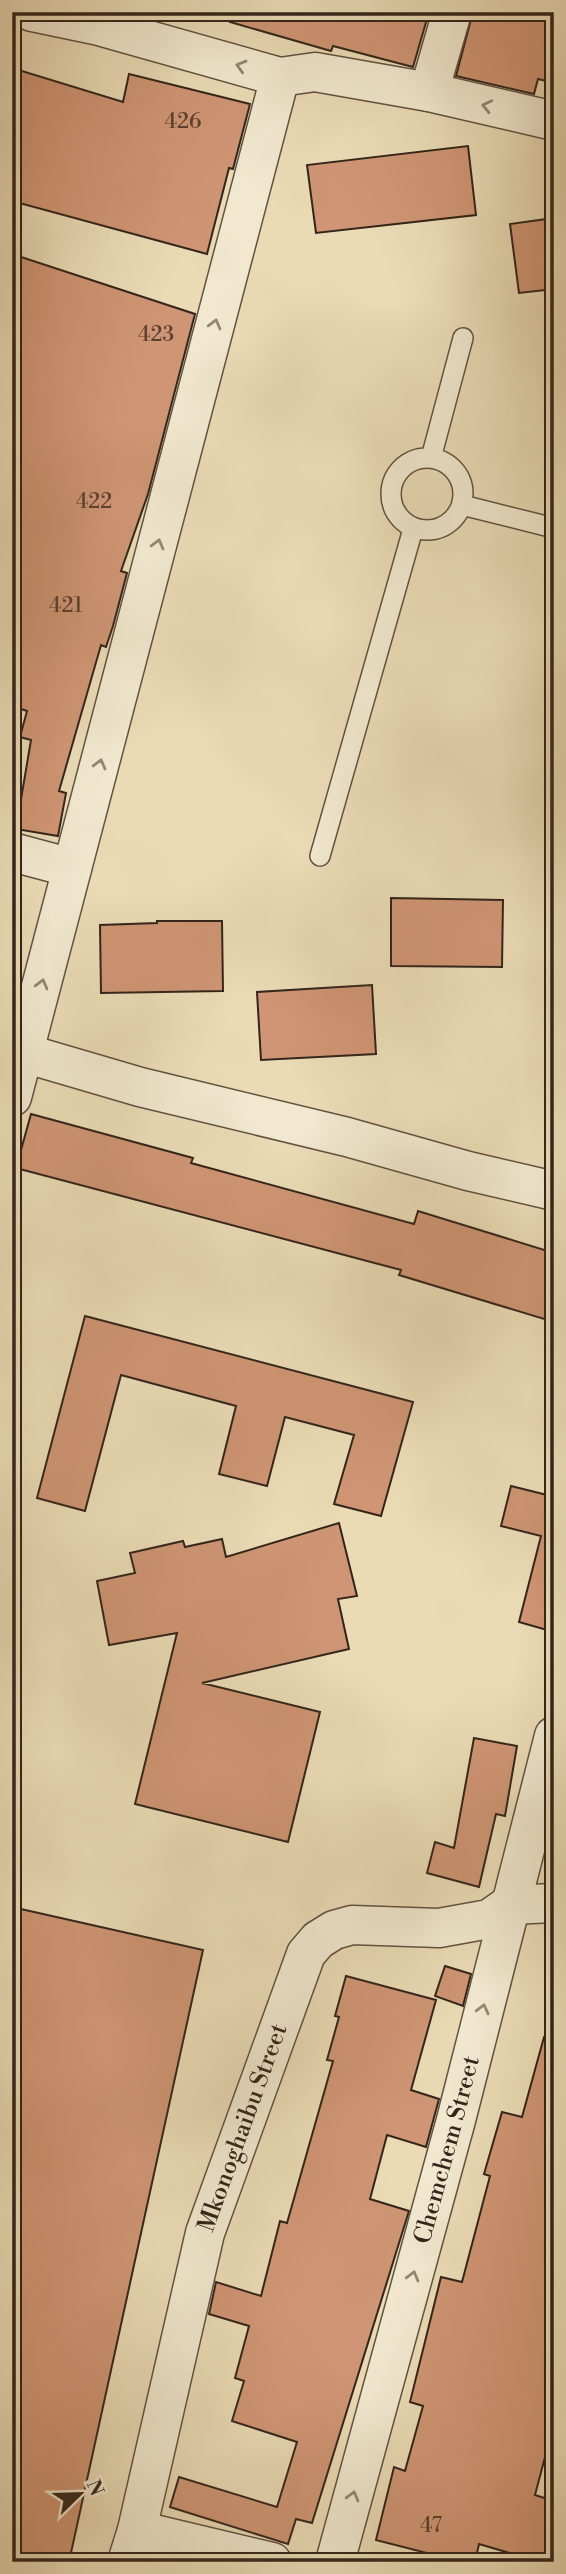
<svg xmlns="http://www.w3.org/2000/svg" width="566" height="2574" font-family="'Libre Bodoni',serif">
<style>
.building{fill:#cf9574;stroke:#33251b;stroke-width:2}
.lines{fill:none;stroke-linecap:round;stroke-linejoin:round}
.service-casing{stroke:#615242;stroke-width:22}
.minor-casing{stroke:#615242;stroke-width:41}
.service{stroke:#f1e8cf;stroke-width:19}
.minor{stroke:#f1e8cf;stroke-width:38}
.oneway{stroke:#928675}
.labels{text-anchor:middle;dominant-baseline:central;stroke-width:7;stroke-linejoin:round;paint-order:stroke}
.number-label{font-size:21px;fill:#5a4131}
.street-label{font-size:24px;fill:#33251b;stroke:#f1e8cf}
</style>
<rect width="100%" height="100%" fill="#eadbb5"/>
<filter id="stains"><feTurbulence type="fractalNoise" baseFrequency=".00286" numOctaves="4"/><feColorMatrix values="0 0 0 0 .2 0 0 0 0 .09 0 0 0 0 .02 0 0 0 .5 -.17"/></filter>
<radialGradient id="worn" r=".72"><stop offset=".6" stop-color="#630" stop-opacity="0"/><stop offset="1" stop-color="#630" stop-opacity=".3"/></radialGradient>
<path class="building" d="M 231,12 L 429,12 L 413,67 L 333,46 L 331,51 L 230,22 Z
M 473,12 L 554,12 L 554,83 L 538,79 L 534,94 L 456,76 Z
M 12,68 L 123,102 L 129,74 L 250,104 L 233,169 L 229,168 L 207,254 L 12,201 Z
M 468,146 L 476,215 L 316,233 L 307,165 Z
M 554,218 L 554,289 L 519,293 L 510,224 Z
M 12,254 L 195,314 L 148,494 L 121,571 L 127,573 L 113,626 L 106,647 L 101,645 L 59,791 L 66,793 L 58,836 L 16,829 L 31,740 L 20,737 L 27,711 L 12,706 Z
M 391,898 L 503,900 L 502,967 L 391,966 Z
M 157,921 L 222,921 L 223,991 L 101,993 L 100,925 L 157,923 Z
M 372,985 L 376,1054 L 261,1060 L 257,992 Z
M 31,1114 L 193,1158 L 191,1163 L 414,1224 L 418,1211 L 554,1253 L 554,1322 L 399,1275 L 401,1270 L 16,1168 Z
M 85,1316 L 413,1402 L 381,1516 L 334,1504 L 354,1435 L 285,1417 L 267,1486 L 219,1474 L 236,1406 L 121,1375 L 85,1511 L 37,1498 Z
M 511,1486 L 547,1495 L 546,1497 L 554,1499 L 554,1632 L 519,1622 L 541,1536 L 501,1526 Z
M 339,1523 L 357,1596 L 338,1599 L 349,1649 L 202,1683 L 320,1712 L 288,1842 L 135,1804 L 177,1633 L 109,1645 L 97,1581 L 135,1573 L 130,1553 L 183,1541 L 185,1547 L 222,1539 L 226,1557 Z
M 474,1738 L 517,1746 L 505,1816 L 496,1814 L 479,1887 L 427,1873 L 435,1842 L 454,1848 Z
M 12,1907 L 203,1950 L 69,2562 L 12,2562 Z
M 445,1966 L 471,1974 L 463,2006 L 435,1996 Z
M 346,1976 L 436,2000 L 411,2090 L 439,2099 L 426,2147 L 387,2135 L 370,2199 L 409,2211 L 312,2523 L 296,2519 L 288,2544 L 170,2507 L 179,2477 L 277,2507 L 297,2442 L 232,2421 L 244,2381 L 235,2378 L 249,2326 L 209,2314 L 216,2282 L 261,2296 L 280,2221 L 287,2223 L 333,2061 L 327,2060 L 339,2017 L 335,2016 Z
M 544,2037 L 554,2038 L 554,2423 L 535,2495 L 554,2501 L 554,2562 L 540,2562 L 479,2544 L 475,2562 L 462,2562 L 376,2540 L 394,2467 L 405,2471 L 423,2406 L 410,2402 L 441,2277 L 462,2282 L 490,2176 L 484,2174 L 502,2112 L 522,2117 Z"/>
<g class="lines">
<defs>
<path id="service" d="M391 494a36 36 0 1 1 72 0a36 36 0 1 1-72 0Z
M 431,458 L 463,338
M 462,505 L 554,528
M 320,856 L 413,529"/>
<g id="minor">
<path d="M 32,12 L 99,26 L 280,77 L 315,72 L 429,92 L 554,121"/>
<path d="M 429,92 L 452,12"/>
<path d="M 12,852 L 72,868"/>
<path d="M 24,1053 L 140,1087 L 347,1137 L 468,1171 L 554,1191"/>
<path d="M 12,1097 L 280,77"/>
<path d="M 137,2530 L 272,2562"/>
<path id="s1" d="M 127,2562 L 137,2530 L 205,2233 L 306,1954 L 318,1940 L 334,1930 L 352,1925 L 439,1928 L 489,1919 L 509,1905 L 554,1903"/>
<path id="s2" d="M 335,2562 L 456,2120 L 554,1736"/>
</g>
</defs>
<use href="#service" class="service-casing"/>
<use href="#minor" class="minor-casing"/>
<use href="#service" class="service"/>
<use href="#minor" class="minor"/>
</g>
<defs><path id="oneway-chevron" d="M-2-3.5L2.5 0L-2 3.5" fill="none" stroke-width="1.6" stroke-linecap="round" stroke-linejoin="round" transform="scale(1.75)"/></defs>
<g class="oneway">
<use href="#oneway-chevron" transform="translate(241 66) rotate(-164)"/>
<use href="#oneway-chevron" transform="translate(487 106) rotate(-167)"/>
<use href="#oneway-chevron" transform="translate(215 324) rotate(-75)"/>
<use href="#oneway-chevron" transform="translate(158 544) rotate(-75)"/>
<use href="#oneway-chevron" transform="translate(100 764) rotate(-75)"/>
<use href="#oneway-chevron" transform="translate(42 984) rotate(-75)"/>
<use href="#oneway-chevron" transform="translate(483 2009) rotate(-76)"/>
<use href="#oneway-chevron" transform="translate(413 2276) rotate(-75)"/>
<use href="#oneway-chevron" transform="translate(353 2496) rotate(-75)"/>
</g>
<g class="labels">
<g class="number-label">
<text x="183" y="122">426</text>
<text x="156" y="335">423</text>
<text x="94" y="502">422</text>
<text x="66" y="606">421</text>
<text x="431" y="2526">47</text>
</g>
<g class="street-label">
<text stroke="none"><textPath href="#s1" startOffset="450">Mkonoghaibu Street</textPath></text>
<text stroke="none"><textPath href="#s2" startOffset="427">Chemchem Street</textPath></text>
</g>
</g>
<rect width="566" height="2574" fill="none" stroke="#eadbb5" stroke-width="42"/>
<rect x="14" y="14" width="538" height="2546" fill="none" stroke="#33251b" stroke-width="3.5"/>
<rect x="21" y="21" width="524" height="2532" fill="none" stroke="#33251b" stroke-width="2"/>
<g transform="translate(80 2494) rotate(67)" stroke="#f1e8cf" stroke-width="5" paint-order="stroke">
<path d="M0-5L12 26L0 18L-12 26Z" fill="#33251b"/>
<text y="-10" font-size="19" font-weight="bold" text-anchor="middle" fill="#33251b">N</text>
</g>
<rect width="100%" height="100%" filter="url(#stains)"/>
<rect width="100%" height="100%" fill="url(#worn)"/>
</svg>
